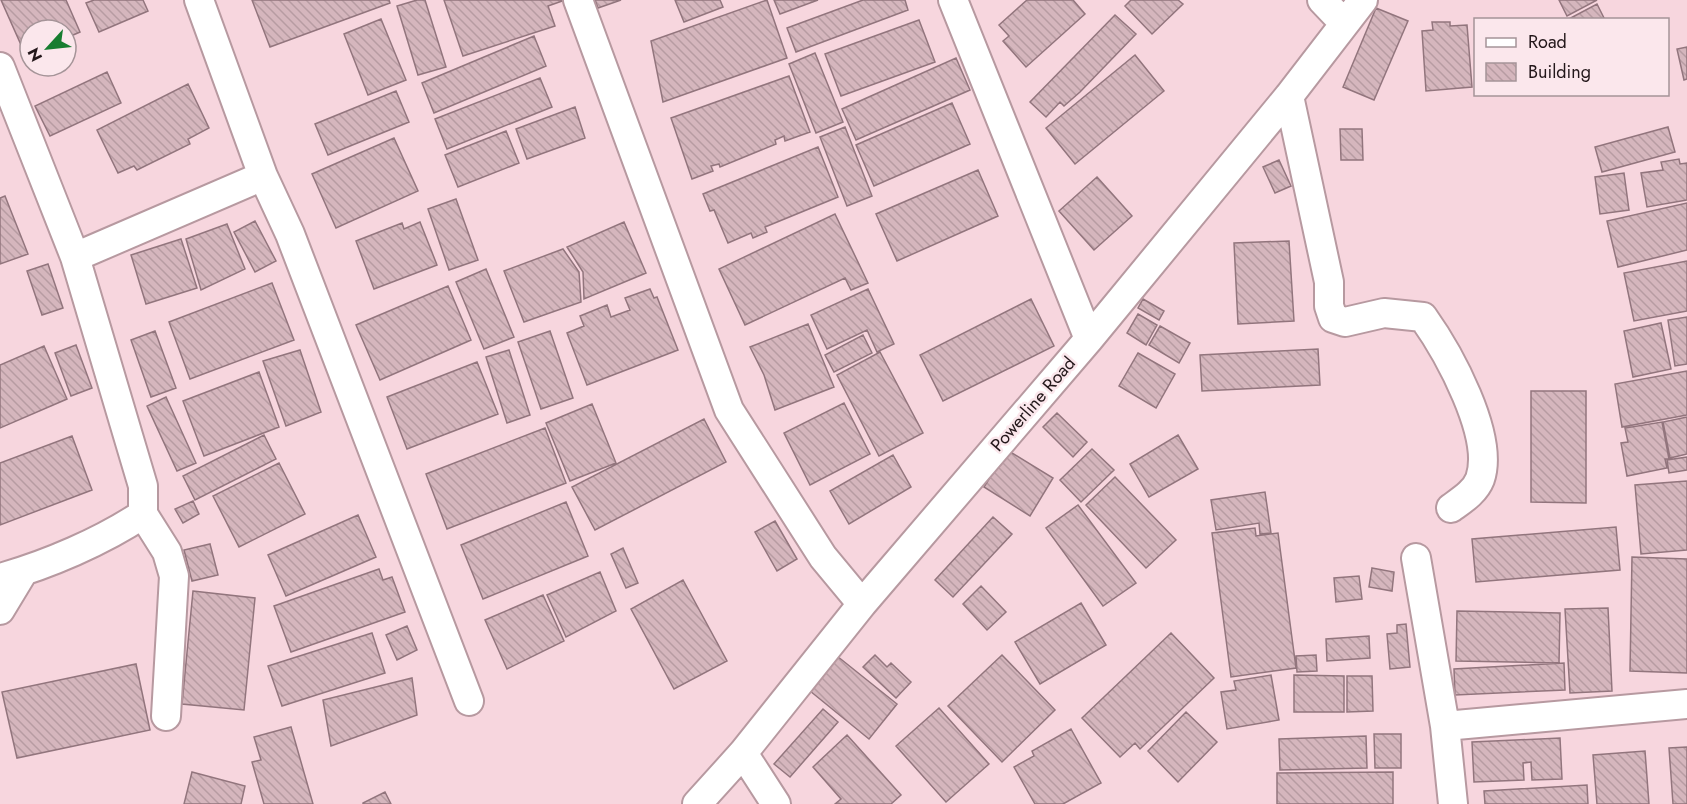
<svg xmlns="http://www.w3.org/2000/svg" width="1687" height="804" font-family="Jost,sans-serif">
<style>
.building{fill:url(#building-back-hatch);stroke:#92757d;stroke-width:1.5}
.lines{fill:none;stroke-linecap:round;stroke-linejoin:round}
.minor-casing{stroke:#b799a0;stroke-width:32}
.minor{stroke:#fff;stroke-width:28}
.labels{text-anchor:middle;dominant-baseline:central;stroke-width:5;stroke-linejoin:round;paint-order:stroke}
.street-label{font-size:18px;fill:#23171a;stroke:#fbe7ec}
</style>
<defs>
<pattern id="building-back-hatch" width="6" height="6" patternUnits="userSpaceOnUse" patternTransform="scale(1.5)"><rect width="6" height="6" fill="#d5b6bd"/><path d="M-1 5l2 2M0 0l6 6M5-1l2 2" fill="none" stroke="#b79ca2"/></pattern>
</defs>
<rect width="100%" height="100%" fill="#f7d6de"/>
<path class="building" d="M 1,0 L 66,0 L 80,32 L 66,38 L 66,30 L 30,30 L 30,55 L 26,56 Z
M 94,0 L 143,0 L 148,11 L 99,32 L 86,3 Z
M 252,0 L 389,0 L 390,3 L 270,47 Z
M 417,0 L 425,0 L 446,67 L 418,75 L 397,6 Z
M 444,0 L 565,0 L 548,6 L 555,26 L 463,56 Z
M 595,0 L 621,0 L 598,8 Z
M 675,0 L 720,0 L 723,7 L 684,22 Z
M 767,0 L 787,58 L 663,102 L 651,41 Z
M 774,0 L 818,0 L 780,14 Z
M 863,0 L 905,0 L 908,10 L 796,52 L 787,28 Z
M 1027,0 L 1073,0 L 1085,14 L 1026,67 L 1003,41 L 1009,36 L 999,25 Z
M 1131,0 L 1178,0 L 1183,4 L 1152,34 L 1125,6 Z
M 1559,0 L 1597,0 L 1567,16 Z
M 1597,4 L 1605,20 L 1567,20 Z
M 1376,8 L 1408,21 L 1374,100 L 1343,87 Z
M 1115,15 L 1136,34 L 1080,92 L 1064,106 L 1060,102 L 1046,117 L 1030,102 Z
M 381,19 L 406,80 L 368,95 L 344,34 Z
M 919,20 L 935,62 L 841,96 L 825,54 Z
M 1432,22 L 1450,22 L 1450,26 L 1467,25 L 1472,87 L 1426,91 L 1422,31 L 1433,30 Z
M 534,36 L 546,66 L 434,113 L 422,83 Z
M 1687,47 L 1687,79 L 1684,80 L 1677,49 Z
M 815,53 L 843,122 L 816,133 L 789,64 Z
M 1135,55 L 1164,91 L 1075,164 L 1046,128 Z
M 956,58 L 970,90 L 856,140 L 842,109 Z
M 107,72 L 121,103 L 50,136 L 35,106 Z
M 789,76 L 810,132 L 785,141 L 784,136 L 775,140 L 776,144 L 720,167 L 719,164 L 711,166 L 713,171 L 692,179 L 671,118 Z
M 540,78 L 552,107 L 447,149 L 435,119 Z
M 188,84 L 209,128 L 188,139 L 190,144 L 137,170 L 134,166 L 118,173 L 97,130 Z
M 396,91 L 409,122 L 328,155 L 315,124 Z
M 952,103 L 970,144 L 874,186 L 856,145 Z
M 575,107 L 585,138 L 527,159 L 516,129 Z
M 845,127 L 872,196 L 847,206 L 820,137 Z
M 1668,127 L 1675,152 L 1602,172 L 1595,147 Z
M 1340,129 L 1362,129 L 1363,160 L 1341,160 Z
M 506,131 L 519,163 L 458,187 L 445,155 Z
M 394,138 L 418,191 L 336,228 L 312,174 Z
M 818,147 L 838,197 L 765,227 L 767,232 L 753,238 L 751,233 L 728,243 L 714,210 L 710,211 L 703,194 Z
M 1679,159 L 1680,164 L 1687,163 L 1687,200 L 1647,207 L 1641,173 L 1663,170 L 1661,162 Z
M 1279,160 L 1291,186 L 1275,193 L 1263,167 Z
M 978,170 L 998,216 L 897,261 L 876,214 Z
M 1624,173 L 1629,210 L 1600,214 L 1595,177 Z
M 1097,177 L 1132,216 L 1094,250 L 1059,211 Z
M 5,196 L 28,254 L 0,264 L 0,198 Z
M 456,199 L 478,260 L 449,270 L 428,209 Z
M 1687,203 L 1687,250 L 1618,267 L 1607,221 Z
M 835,214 L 868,283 L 851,290 L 845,278 L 745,325 L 719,269 Z
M 255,221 L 276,261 L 255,272 L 234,232 Z
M 420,222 L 437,265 L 374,289 L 356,241 L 402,223 L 404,229 Z
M 624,222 L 646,273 L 584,299 L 583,272 L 567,247 Z
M 227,224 L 245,269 L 201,290 L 186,239 Z
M 181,239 L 197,288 L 146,304 L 131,255 Z
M 1289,241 L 1294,321 L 1238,324 L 1234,243 Z
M 563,249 L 579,272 L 581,302 L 524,322 L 504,271 Z
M 1687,261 L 1687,311 L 1634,321 L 1624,273 Z
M 48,264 L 63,308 L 42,315 L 27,271 Z
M 486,269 L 514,337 L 484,349 L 456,282 Z
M 272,283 L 294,340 L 190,379 L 169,322 Z
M 448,286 L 471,340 L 380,380 L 356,325 Z
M 650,289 L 654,298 L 657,297 L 678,350 L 587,385 L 567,333 L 584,326 L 580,316 L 607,305 L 611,317 L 630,310 L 625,298 Z
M 868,289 L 894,344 L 877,352 L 867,330 L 827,349 L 811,315 Z
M 1031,299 L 1054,346 L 943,401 L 920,355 Z
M 1143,299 L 1164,311 L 1159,320 L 1138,308 Z
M 1138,314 L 1157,325 L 1146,345 L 1127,333 Z
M 1687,317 L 1687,364 L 1675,366 L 1668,320 Z
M 1661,323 L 1671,369 L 1633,377 L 1624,331 Z
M 808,324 L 834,387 L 775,410 L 764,375 L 750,347 Z
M 1160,326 L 1190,343 L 1179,363 L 1149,345 Z
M 155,331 L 176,388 L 151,397 L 131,340 Z
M 550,331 L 573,398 L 541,409 L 518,342 Z
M 863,335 L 872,353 L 834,372 L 825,355 Z
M 76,345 L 92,388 L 71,396 L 55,353 Z
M 44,346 L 67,399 L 0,428 L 0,365 Z
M 1318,349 L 1320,385 L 1202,391 L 1200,355 Z
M 300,350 L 321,412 L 286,426 L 263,361 Z
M 509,350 L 530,415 L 507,423 L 486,357 Z
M 880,352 L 923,433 L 879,456 L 837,375 Z
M 1138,353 L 1175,374 L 1156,408 L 1119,386 Z
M 477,362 L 498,414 L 407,449 L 387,397 Z
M 1687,371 L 1687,415 L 1622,427 L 1615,384 Z
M 259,372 L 279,427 L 204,456 L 183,401 Z
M 1531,391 L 1586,391 L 1586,503 L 1531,502 Z
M 166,397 L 196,463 L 177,471 L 147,406 Z
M 844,403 L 870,454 L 810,485 L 784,433 Z
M 592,404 L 616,463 L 570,481 L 546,423 Z
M 1057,413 L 1087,442 L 1073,457 L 1043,427 Z
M 1687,417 L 1687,454 L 1670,458 L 1663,422 Z
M 704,419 L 726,462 L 595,530 L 572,487 Z
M 1662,422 L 1669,459 L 1665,459 L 1667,468 L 1627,476 L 1621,443 L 1628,442 L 1625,428 Z
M 545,428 L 566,483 L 447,529 L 426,474 Z
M 264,435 L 276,459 L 195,500 L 183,476 Z
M 1178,435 L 1198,469 L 1149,497 L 1130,464 Z
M 72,436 L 92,490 L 0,525 L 0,463 Z
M 1092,449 L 1114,470 L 1081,502 L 1060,480 Z
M 1007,450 L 1053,478 L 1030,516 L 984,487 Z
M 893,455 L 911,487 L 849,524 L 830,491 Z
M 1687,457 L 1687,470 L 1669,473 L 1667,460 Z
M 279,463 L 305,514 L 239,547 L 213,496 Z
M 1115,477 L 1176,540 L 1146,568 L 1086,505 Z
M 1687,481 L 1687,550 L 1641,554 L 1635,485 Z
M 1265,492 L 1271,533 L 1260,534 L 1259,523 L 1216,530 L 1211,500 Z
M 193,501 L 199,514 L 183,523 L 175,509 Z
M 566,502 L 588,556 L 483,599 L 461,545 Z
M 1078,505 L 1136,583 L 1103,606 L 1046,528 Z
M 358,515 L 376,557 L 286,596 L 268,555 Z
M 993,517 L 1012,534 L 953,597 L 935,580 Z
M 775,521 L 797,559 L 777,571 L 755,532 Z
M 1616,527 L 1620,570 L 1476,582 L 1472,539 Z
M 1255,528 L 1256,536 L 1278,533 L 1296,668 L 1231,677 L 1212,533 Z
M 210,544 L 218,575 L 192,581 L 184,550 Z
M 623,548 L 638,583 L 626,588 L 611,554 Z
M 1632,557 L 1687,559 L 1687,673 L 1630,671 Z
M 1372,568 L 1394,572 L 1392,591 L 1369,587 Z
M 379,569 L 383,580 L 392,577 L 405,612 L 291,652 L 274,606 Z
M 600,572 L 616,611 L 566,637 L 547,595 Z
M 1359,576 L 1362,599 L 1336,602 L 1334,578 Z
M 683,580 L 727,661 L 674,689 L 631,609 Z
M 981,586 L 1006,612 L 987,630 L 963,604 Z
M 193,591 L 255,598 L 244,710 L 182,704 Z
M 543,595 L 564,641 L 507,669 L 485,620 Z
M 1081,603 L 1106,645 L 1040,684 L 1015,642 Z
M 1608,608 L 1612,691 L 1570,693 L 1565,609 Z
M 1457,611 L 1560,613 L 1559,663 L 1456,661 Z
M 1406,624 L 1410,667 L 1390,669 L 1387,634 L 1397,633 L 1397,625 Z
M 407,626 L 417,650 L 397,660 L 386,635 Z
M 372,633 L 385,673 L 282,706 L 268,666 Z
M 1171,633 L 1214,678 L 1140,749 L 1135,743 L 1120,757 L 1082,718 Z
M 1369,636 L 1370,658 L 1327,661 L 1326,639 Z
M 875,655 L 887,667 L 891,663 L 911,682 L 896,698 L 863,667 Z
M 1002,655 L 1055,710 L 1002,762 L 948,706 Z
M 1316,655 L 1317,671 L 1297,672 L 1296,656 Z
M 837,656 L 897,704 L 869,739 L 810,691 Z
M 1564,663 L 1565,690 L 1455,695 L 1454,669 Z
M 136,664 L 150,730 L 17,758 L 2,692 Z
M 1271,675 L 1279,720 L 1227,729 L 1221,692 L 1236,690 L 1234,681 Z
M 1294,675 L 1344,676 L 1344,712 L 1294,712 Z
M 1347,676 L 1372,676 L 1373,711 L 1347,712 Z
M 412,678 L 417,715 L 331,746 L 323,700 Z
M 939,708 L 989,764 L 946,802 L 896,746 Z
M 823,709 L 838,722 L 790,777 L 774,764 Z
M 1186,712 L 1217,742 L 1178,782 L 1148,751 Z
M 291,727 L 313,804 L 264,804 L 252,762 L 261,760 L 254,737 Z
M 1071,729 L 1101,783 L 1063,804 L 1035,804 L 1014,767 L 1034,756 L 1032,751 Z
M 1374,734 L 1401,734 L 1401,768 L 1375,768 Z
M 847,735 L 901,795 L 891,804 L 835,804 L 841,799 L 813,767 Z
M 1366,736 L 1367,768 L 1280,770 L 1279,739 Z
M 1560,738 L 1562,779 L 1532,780 L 1531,762 L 1523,763 L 1524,780 L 1474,782 L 1472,742 Z
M 1687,747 L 1687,804 L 1673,804 L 1669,748 Z
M 1645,751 L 1649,804 L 1597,804 L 1593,755 Z
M 192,772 L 245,786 L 241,804 L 184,804 Z
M 1393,772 L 1393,804 L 1277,804 L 1277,773 Z
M 1587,785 L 1588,804 L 1485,804 L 1484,791 Z
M 385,792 L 391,804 L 363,804 L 363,803 Z"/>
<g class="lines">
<defs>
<path id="minor" d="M 199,0 L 263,176 L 290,234 L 469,701
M 578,0 L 729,410 L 823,557 L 862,604
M 953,0 L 1089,339
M 1322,0 L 1343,22
M 0,67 L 75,257 L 143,486 L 143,514 C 103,541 47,565 0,578
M 1289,96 L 1329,282 L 1329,306 L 1333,318 L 1345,322 L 1384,313 L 1423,317 C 1448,352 1495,436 1480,479 C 1475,492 1462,500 1451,508
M 75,257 L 263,176
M 143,514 L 167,552 L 174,576 L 166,716
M 1416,558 L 1445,726
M 0,610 L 23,572
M 743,753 L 776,804
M 697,804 L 743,753 L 862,604 L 1089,339 L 1289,96 L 1363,0
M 1453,804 L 1445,726 L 1687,704"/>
</defs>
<use href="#minor" class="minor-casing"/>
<use href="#minor" class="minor"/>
</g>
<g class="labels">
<g class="street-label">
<text transform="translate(1033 404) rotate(-49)">Powerline Road</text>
</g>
</g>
<rect x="1474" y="18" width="195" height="78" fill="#fbe7ec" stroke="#a59498" stroke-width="1.5"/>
<rect x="1486" y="38" width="30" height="9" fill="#ffffff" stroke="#a59498" stroke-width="1.5"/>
<text x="1528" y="48" font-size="18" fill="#23171a">Road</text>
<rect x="1486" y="63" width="30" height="18" fill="url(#building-back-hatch)" stroke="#a59498" stroke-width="1.5"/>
<text x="1528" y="78" font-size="18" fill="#23171a">Building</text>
<g transform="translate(48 48) rotate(243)"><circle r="28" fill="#fbe7ec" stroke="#a59498" stroke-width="1.5"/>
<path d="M0-4.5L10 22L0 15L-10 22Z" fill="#177d30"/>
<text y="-9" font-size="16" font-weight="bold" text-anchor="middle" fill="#23171a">N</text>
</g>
</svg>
